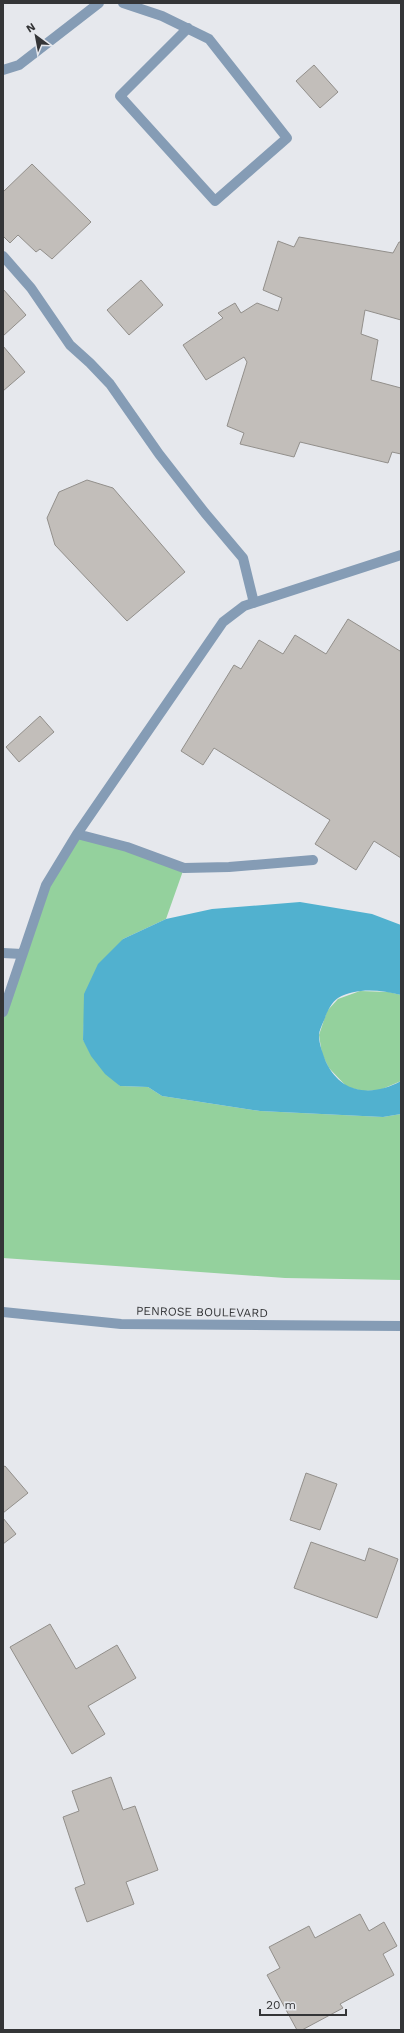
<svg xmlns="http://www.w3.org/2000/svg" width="404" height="2033" font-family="'Work Sans',sans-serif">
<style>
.green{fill:#94d19d}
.water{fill:#51b1cf}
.building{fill:#c2beba;stroke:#928f8b}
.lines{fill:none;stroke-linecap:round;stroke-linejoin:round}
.service{stroke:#859cb5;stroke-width:10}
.tertiary{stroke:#859cb5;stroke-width:10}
.labels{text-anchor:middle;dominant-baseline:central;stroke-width:3;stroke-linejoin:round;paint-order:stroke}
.street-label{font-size:12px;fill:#343537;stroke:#e6e8ed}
</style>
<rect width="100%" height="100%" fill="#e6e8ed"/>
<path class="green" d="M 77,834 L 184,868 L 166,919 L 123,939 L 84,1021 L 83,1040 L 120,1086 L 148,1087 L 162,1096 L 260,1111 L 383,1117 L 401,1114 L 401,1280 L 285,1278 L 3,1258 L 3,1012 L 46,885 Z
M 360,991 L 389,992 L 401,995 L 401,1081 L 380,1090 L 363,1091 L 347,1087 L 329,1068 L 322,1054 L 319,1035 L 327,1011 L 338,999 Z"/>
<path class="water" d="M 300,902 L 372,914 L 401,925 L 401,995 C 381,990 357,987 338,998 C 332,1002 327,1011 325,1018 C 323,1023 319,1030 319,1036 C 319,1044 323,1054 326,1062 C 341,1094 372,1097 401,1081 L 401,1114 L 383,1117 L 260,1111 L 162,1096 L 148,1087 L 120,1086 L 105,1074 L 91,1056 L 83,1040 L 84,994 L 98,964 L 123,939 L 166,919 L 212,909 Z"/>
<path class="building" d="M 314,65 L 338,92 L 320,108 L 296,81 Z
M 32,164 L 91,222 L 52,259 L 40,249 L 36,252 L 18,235 L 10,243 L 3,236 L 3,192 Z
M 299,237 L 393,253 L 399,242 L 401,242 L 401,320 L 365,310 L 361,334 L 378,340 L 371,380 L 401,388 L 401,454 L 392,452 L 388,463 L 300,442 L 294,457 L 240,444 L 244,433 L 227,426 L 247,362 L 244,357 L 206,380 L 183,345 L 223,318 L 218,313 L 235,303 L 241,313 L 257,303 L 278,311 L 282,298 L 263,290 L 278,241 L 294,247 Z
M 141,280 L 163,305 L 129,335 L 107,310 Z
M 3,289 L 26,315 L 3,336 Z
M 3,346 L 25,372 L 3,391 Z
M 87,480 L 113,488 L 185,572 L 127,621 L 55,545 L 47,518 L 59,492 Z
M 348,619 L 400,651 L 401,649 L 401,858 L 374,841 L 356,870 L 315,844 L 330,820 L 214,748 L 203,765 L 181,751 L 234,665 L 241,669 L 259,640 L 283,654 L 295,635 L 326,654 Z
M 40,716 L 54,732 L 19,762 L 6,747 Z
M 5,1466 L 28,1493 L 3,1513 L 3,1467 Z
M 306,1473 L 337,1484 L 320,1530 L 290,1520 Z
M 3,1518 L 16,1534 L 3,1544 Z
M 311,1542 L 365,1561 L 369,1548 L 398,1559 L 377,1618 L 294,1588 Z
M 50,1624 L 76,1669 L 117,1645 L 136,1678 L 88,1706 L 105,1734 L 72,1754 L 10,1647 Z
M 111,1777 L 123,1810 L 135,1806 L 158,1870 L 126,1882 L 134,1904 L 87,1922 L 75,1888 L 85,1884 L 63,1817 L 79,1811 L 72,1791 Z
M 360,1914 L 369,1931 L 384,1922 L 397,1946 L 383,1954 L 394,1975 L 340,2004 L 343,2008 L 302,2030 L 297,2030 L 267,1975 L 280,1968 L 269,1947 L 309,1926 L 315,1938 Z"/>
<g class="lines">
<path class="service" d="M 123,3 L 162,16 L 209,39 L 287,138 L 215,201 L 120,96 L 188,28
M 3,70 L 19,65 L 99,3
M 3,256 L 31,288 L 70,345 L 90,363 L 110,384 L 159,454 L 205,513 L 243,558 L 254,603
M 77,834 L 127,847 L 184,868 L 229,867 L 313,860
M 3,953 L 22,954
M 3,1012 L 46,885 L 77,834 L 223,622 L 244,606 L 401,555"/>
<path class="tertiary" d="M 3,1312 L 121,1324 L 401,1326"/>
</g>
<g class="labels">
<g class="street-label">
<text transform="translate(202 1312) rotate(1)">PENROSE BOULEVARD</text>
</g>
</g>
<rect width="404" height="2033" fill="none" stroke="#343537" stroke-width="8"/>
<g transform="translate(36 36) rotate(328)" stroke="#e6e8ed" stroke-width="3" paint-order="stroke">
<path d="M0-3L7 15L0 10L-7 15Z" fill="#343537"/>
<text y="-6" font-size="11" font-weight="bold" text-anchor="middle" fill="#343537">N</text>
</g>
<path d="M260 2009v6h86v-6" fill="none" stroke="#343537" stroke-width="2"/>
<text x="266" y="2009" font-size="12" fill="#343537" stroke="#e6e8ed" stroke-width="3" paint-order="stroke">20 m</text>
</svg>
